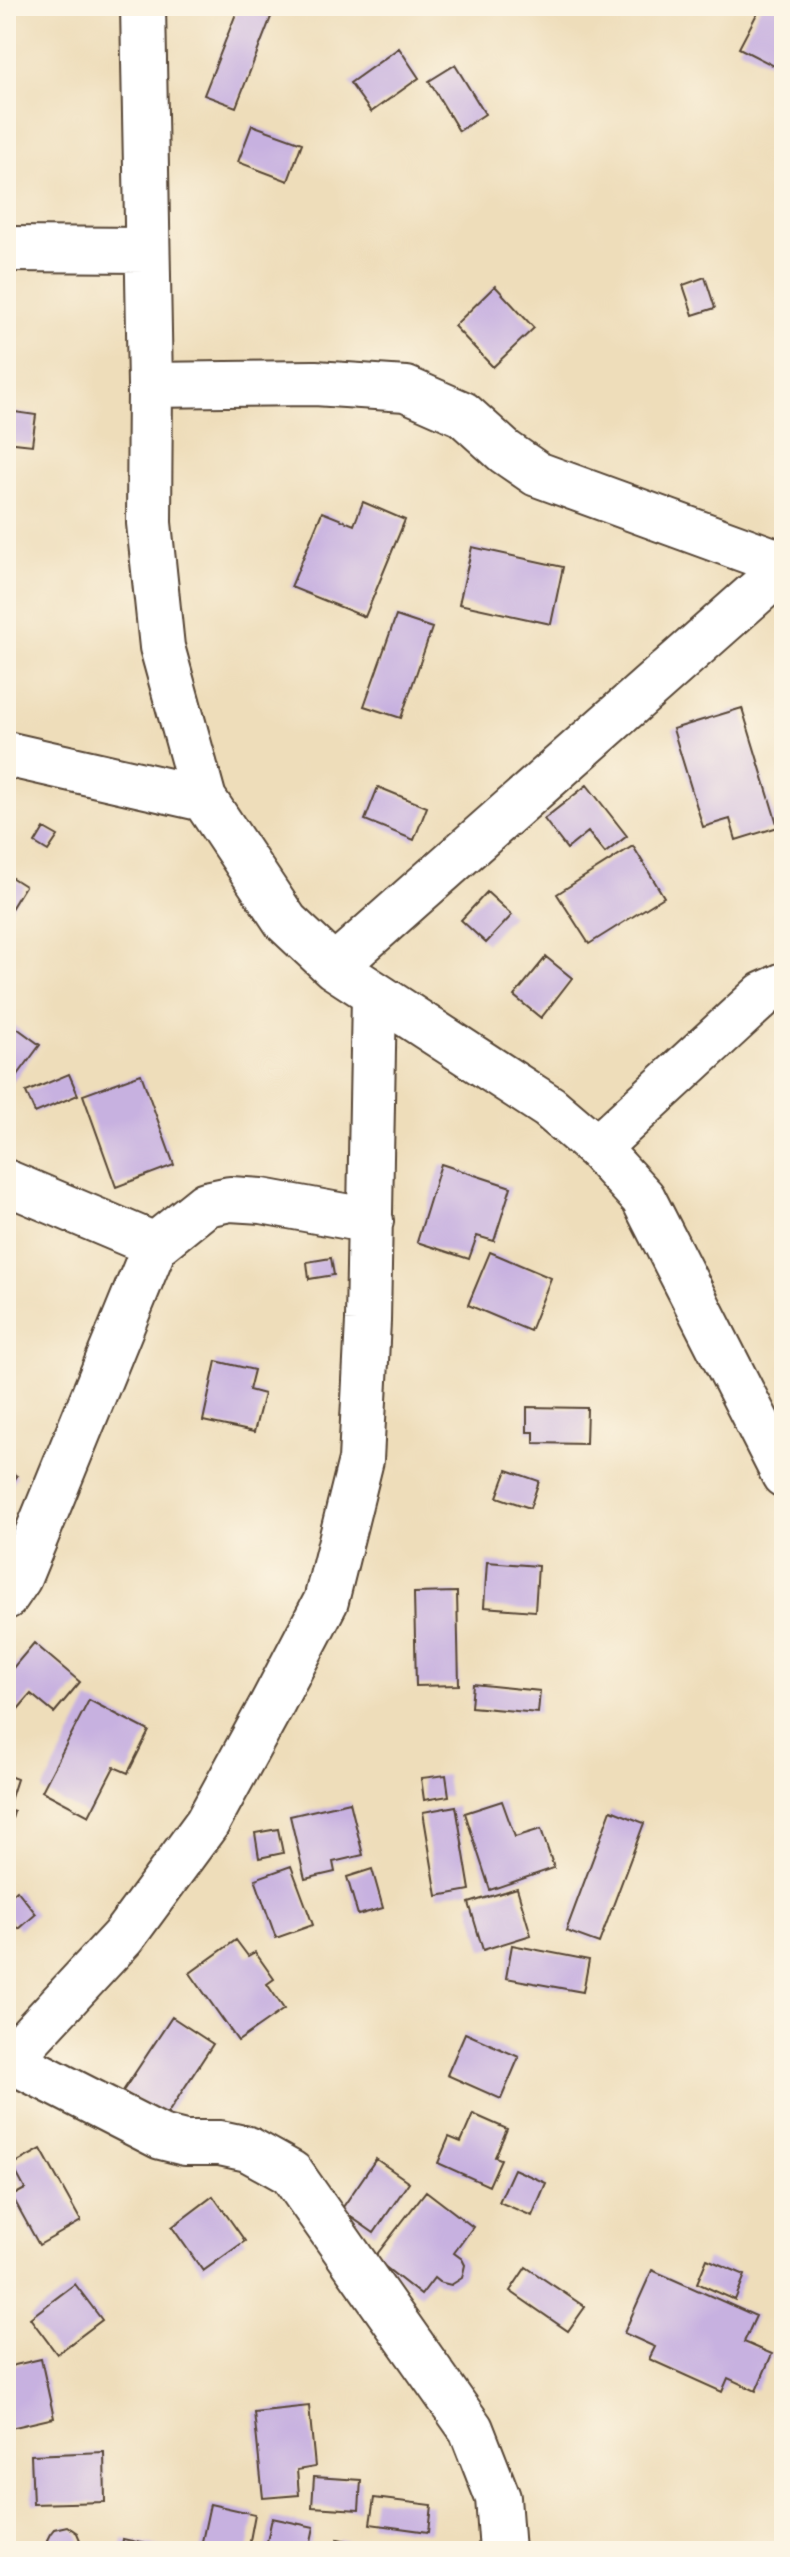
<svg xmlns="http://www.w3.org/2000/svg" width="790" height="2557" font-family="'Gochi Hand',sans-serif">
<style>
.building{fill:#c7b1e0}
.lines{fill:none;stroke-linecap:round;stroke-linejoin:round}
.street-casing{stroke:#564535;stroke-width:48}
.street{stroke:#fff;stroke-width:44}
</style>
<rect width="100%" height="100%" fill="#fcf5e5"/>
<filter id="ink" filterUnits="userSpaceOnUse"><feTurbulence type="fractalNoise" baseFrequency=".0125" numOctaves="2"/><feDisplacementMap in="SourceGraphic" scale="16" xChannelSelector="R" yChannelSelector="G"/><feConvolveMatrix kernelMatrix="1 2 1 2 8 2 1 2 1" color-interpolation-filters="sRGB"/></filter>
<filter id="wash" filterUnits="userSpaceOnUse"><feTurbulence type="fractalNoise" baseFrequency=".006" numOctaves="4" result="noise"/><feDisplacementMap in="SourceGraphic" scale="32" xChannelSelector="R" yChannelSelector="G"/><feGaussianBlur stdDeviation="1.8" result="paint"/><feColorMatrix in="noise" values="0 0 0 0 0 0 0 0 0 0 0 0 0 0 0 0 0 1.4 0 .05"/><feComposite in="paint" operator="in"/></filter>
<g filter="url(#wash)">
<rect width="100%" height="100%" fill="#eeddba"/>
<g id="blocks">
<path class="building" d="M 239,6 L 271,17 L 236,107 L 204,95 Z
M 761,6 L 784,8 L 784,61 L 780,69 L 739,48 Z
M 399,48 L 419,78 L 371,112 L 350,83 Z
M 455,65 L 485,114 L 459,131 L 429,81 Z
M 252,125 L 302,143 L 288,181 L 238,162 Z
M 705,277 L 715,308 L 693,315 L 683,285 Z
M 495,286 L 534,328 L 493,367 L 454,326 Z
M 8,411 L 36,415 L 32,445 L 6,442 Z
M 363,502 L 405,520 L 365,617 L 291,587 L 322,512 L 354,525 Z
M 472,547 L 563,567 L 551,624 L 459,604 Z
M 396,616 L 432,628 L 401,718 L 364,706 Z
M 742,708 L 778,827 L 736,840 L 730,819 L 703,827 L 673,729 Z
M 587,785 L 627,836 L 605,853 L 588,832 L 567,849 L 544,819 Z
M 378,787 L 427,807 L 414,840 L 365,820 Z
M 44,828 L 58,836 L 48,851 L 35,843 Z
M 633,846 L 664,897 L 589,944 L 557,894 Z
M 6,874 L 25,886 L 9,912 L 6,910 Z
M 487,892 L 512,915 L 486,943 L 461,920 Z
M 546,957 L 572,978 L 541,1018 L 514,996 Z
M 6,1020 L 40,1045 L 6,1091 Z
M 69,1074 L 78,1095 L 35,1113 L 26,1092 Z
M 141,1074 L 174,1165 L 116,1187 L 83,1095 Z
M 441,1164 L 511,1187 L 494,1241 L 477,1236 L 469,1259 L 417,1242 Z
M 490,1252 L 551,1278 L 530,1331 L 468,1305 Z
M 331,1258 L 334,1275 L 309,1279 L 307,1262 Z
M 216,1361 L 254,1370 L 249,1390 L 264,1394 L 254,1432 L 203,1421 Z
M 527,1407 L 587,1408 L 586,1444 L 534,1443 L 534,1432 L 527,1432 Z
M 6,1469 L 17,1476 L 6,1493 Z
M 507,1470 L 539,1481 L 530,1508 L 497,1497 Z
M 487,1562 L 538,1566 L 535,1611 L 484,1607 Z
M 457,1592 L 459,1685 L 416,1686 L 414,1593 Z
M 34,1643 L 80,1682 L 54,1713 L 31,1694 L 18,1709 L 6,1699 L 6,1676 Z
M 473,1684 L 540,1691 L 538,1713 L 471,1707 Z
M 89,1700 L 149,1731 L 128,1773 L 114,1767 L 89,1816 L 42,1791 Z
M 6,1775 L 17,1779 L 7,1810 L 14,1812 L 7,1835 Z
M 446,1775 L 449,1796 L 424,1800 L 421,1778 Z
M 502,1801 L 515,1837 L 541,1829 L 554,1868 L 490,1890 L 465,1813 Z
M 350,1802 L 363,1855 L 333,1862 L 335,1872 L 305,1879 L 290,1816 Z
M 456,1806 L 470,1890 L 437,1896 L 423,1812 Z
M 611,1810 L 644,1823 L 599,1943 L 566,1931 Z
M 278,1829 L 283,1853 L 259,1858 L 255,1833 Z
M 291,1866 L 313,1925 L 276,1938 L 255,1879 Z
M 372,1869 L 383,1908 L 358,1915 L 347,1877 Z
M 517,1888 L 531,1935 L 483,1950 L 469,1903 Z
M 17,1890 L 36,1914 L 19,1929 L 6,1914 L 6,1900 Z
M 236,1940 L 248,1956 L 255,1952 L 274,1979 L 267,1984 L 284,2009 L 238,2041 L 190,1973 Z
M 512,1945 L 589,1960 L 583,1992 L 506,1978 Z
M 172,2017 L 213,2044 L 164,2119 L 123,2091 Z
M 465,2033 L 519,2057 L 501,2099 L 447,2075 Z
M 473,2114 L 507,2129 L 495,2157 L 501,2159 L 489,2186 L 438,2163 L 449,2137 L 461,2142 Z
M 41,2149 L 81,2221 L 39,2245 L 12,2196 L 25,2189 L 12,2165 Z
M 376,2159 L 409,2182 L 374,2233 L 341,2210 Z
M 514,2169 L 546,2183 L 532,2216 L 499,2202 Z
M 426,2191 L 473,2227 L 454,2253 L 462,2259 L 465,2265 L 462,2278 L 451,2285 L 439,2282 L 434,2278 L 421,2295 L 374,2258 Z
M 213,2196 L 245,2241 L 203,2271 L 172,2227 Z
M 707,2259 L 745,2275 L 735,2300 L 697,2283 Z
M 526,2267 L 585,2307 L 568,2331 L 510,2291 Z
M 652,2270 L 756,2316 L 744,2342 L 772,2354 L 756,2391 L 728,2378 L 722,2392 L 649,2359 L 655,2347 L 624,2333 Z
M 75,2284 L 102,2320 L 57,2354 L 30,2318 Z
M 41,2359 L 54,2418 L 6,2429 L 6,2367 Z
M 309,2406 L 315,2467 L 297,2470 L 299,2495 L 263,2498 L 254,2412 Z
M 104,2452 L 105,2502 L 33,2504 L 31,2455 Z
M 314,2477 L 361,2480 L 359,2510 L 312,2507 Z
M 374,2498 L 432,2505 L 429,2532 L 370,2524 Z
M 210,2504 L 255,2514 L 248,2551 L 200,2551 Z
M 272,2518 L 314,2527 L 309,2551 L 265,2551 Z
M 67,2526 L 77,2533 L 80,2540 L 78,2551 L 48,2551 L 47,2540 L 50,2534 L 54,2529 Z
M 123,2539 L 173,2550 L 173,2551 L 121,2551 Z
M 338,2539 L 371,2546 L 369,2551 L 336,2551 Z"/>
</g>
</g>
<g filter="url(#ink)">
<use href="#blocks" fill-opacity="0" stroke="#564535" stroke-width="2"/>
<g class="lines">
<defs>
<path id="street" d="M 143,6 L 150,385 L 149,523 L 162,647 L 204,799 L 286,922 L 334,967 L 549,1107 L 597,1148 L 643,1198 L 784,1475
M 6,249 L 146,250
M 150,385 L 315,383 L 406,389 L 463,414 L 505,452 L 537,474 L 784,564
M 6,754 L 204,799
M 334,967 L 784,568
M 597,1148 L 764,994 L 784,985
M 6,1182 L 155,1245
M 6,1597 L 19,1578 L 155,1245 L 206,1204 L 230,1199 L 262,1201 L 371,1221
M 10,2060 L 161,2137 L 185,2143 L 220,2143 L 248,2149 L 291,2173 L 471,2429 L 498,2498 L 502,2551
M 6,2063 L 123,1937 L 207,1823 L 272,1704 L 326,1601 L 361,1460 L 368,1321 L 374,995"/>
</defs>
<use href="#street" class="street-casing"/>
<use href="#street" class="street"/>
</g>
</g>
<rect width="790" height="2557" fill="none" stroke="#fcf5e5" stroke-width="32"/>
</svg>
